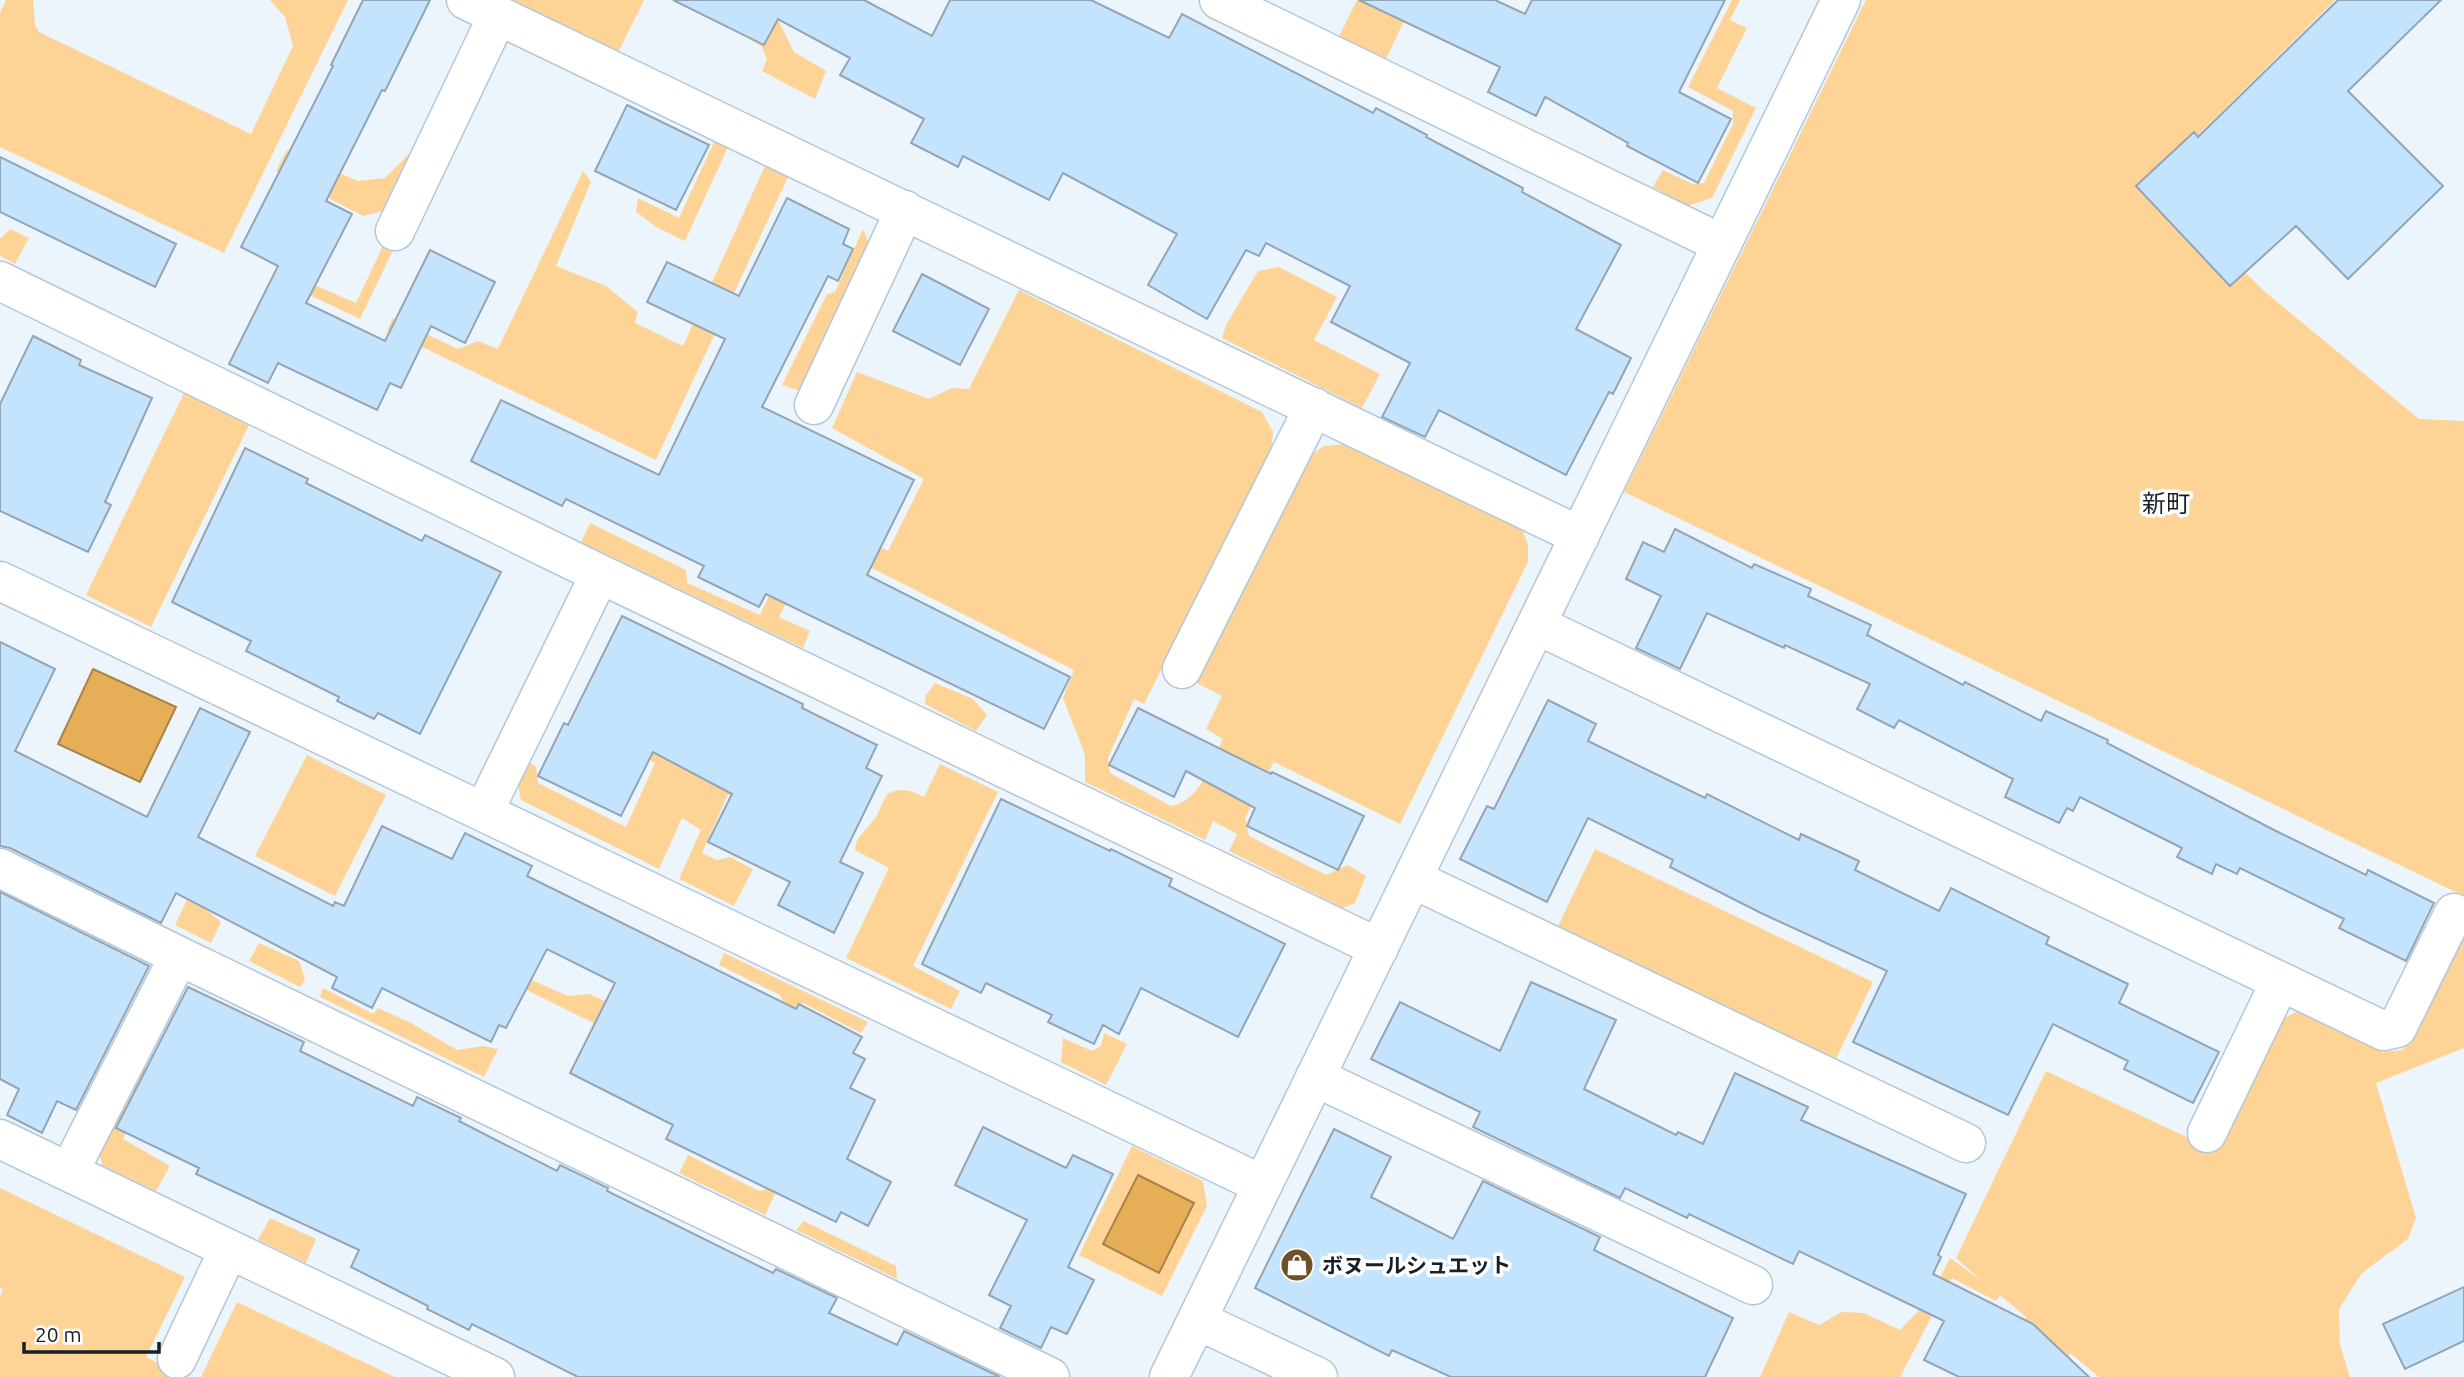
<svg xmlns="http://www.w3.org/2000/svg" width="2464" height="1377" font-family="Ubuntu,'Noto Sans JP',sans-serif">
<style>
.green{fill:#fed396}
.water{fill:#e6ae56;stroke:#a88347;stroke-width:2}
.building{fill:#c4e4fe;stroke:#93a5b5;stroke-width:2}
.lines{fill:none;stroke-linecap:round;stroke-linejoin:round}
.minor-casing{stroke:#b4c7d7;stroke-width:41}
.minor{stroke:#fff;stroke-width:38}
.labels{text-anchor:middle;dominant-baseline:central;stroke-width:7;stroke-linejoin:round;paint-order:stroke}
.poi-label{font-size:21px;font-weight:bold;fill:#181f25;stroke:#fff;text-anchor:start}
.quarter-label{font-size:24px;fill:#181f25;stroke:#fff}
</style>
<rect width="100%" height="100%" fill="#edf5fc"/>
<path class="green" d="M 6,0 L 33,0 L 35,25 L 39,32 L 251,134 L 293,46 L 285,17 L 270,0 L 348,0 L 224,253 L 0,147 L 0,13 Z
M 512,0 L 644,0 L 619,51 Z
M 1357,0 L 1414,0 L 1386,59 L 1339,36 Z
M 1732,0 L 1740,0 L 1730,20 L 1747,28 L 1717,88 L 1756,108 L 1712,198 L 1687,206 L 1653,187 L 1663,170 L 1693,184 L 1704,183 L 1733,124 L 1733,111 L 1688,87 Z
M 1866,0 L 2335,0 L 2152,180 L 2264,291 L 2419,419 L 2464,421 L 2464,896 L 1624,492 Z
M 775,14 L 794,52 L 826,71 L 815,99 L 762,71 L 767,59 L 762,47 L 733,29 Z
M 714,142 L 728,147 L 685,241 L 658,228 L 636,212 L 638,198 L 679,218 Z
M 287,150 L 358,181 L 385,178 L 409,154 L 417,158 L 388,210 L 363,216 L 276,171 Z
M 765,166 L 788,177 L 656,460 L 387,330 L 393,318 L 458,349 L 478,341 L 498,349 L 583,171 L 591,182 L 556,266 L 606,286 L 638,312 L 635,323 L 683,346 Z
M 10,229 L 29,238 L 15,264 L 0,256 L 0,239 Z
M 863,229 L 870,246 L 803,392 L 782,385 L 827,294 L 835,292 Z
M 387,237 L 397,242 L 360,319 L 290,286 L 296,277 L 356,303 Z
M 1279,267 L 1337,297 L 1314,340 L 1380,374 L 1362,408 L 1222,338 L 1226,325 L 1258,271 Z
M 1019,290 L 1262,412 L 1273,432 L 1271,453 L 1144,704 L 1134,699 L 1108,758 L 1110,773 L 1171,806 C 1201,801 1211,762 1223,739 L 1206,729 L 1222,696 L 1195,682 L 1308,457 L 1324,446 L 1345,444 L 1522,529 L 1528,545 L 1528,562 L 1400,824 L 1274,762 L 1245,818 L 1249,836 L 1326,875 L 1348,865 L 1366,876 L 1355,903 L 1343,908 L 1229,851 L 1237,834 L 1213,821 L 1205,840 L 1085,782 L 1085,755 L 1063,698 L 1074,670 L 818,541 L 779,617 L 810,631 L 803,648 L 581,542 L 590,523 L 686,570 L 687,583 L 760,615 L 799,534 L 780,495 L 888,551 L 924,479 L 832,428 L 857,372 L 929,399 L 952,388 L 969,389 Z
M 186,389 L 252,419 L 151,627 L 86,595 Z
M 935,683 L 973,699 L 987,715 L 976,731 L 925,704 L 926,695 Z
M 604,713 L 777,818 L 728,794 L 702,853 L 717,860 L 730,857 L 753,869 L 734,906 L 679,879 L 701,830 L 682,818 L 659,869 L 521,800 L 516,775 L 523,758 L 536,767 L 538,783 L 626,827 L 655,763 L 595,731 Z
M 307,755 L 386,795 L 335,896 L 255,856 Z
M 940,764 L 998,792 L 913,966 L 960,991 L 951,1009 L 846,958 L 889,868 L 855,850 L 857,840 L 876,817 L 887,794 C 902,787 910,790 924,797 Z
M 1595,849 L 1873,982 L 1836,1059 L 1558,926 Z
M 196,881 L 215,892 L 204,908 L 221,922 L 211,943 L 175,925 Z
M 2464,925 L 2464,1048 L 2376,1083 L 2416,1218 L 2408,1239 L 2362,1273 L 2339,1309 L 2340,1344 L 2350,1377 L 2099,1377 L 2070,1353 L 2063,1368 L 2014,1344 L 2026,1317 L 2000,1295 L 1996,1301 L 1952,1278 L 1900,1377 L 1760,1377 L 1789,1312 L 1819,1325 L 1842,1312 L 1864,1313 L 1900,1330 L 1928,1301 L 1950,1258 L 1982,1281 L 1956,1258 L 2046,1071 L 2210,1148 L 2224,1143 L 2279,1021 L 2300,1010 L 2383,1052 L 2403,1050 Z
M 407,931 L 518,970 L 534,981 L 568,996 L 589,994 L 624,1010 L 751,1061 L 783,1002 L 780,995 L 719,965 L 724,953 L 868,1022 L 861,1033 L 803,1003 L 794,1012 L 794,1122 Z
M 259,943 L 299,961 L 305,979 L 300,987 L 249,961 Z
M 323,988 L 373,1014 L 378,1008 L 411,1023 L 457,1050 L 483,1046 L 498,1049 L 484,1077 L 320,997 Z
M 1104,1033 L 1127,1044 L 1106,1085 L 1061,1062 L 1063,1038 L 1092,1051 L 1101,1046 Z
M 136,1063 L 155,1072 L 123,1139 L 170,1166 L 156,1191 L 102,1165 L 97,1144 Z
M 1132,1146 L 1203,1181 L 1207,1206 L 1162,1296 L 1079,1255 Z
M 787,1148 L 796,1151 L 765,1215 L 679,1173 L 688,1155 L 759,1191 L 767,1189 Z
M 0,1188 L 185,1277 L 146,1357 L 186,1377 L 0,1377 L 0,1296 L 3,1289 L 0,1288 Z
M 270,1218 L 316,1239 L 306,1263 L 258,1240 Z
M 804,1221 L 896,1266 L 897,1279 L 796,1230 Z
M 237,1302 L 395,1377 L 201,1377 Z"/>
<path class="water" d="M 93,669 L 176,707 L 140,782 L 58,744 Z
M 1138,1175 L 1194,1203 L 1159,1273 L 1103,1244 Z"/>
<path class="building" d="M 363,0 L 430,0 L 385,91 L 382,90 L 326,201 L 352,214 L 306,303 L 385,341 L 430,250 L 495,282 L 465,343 L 431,326 L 401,388 L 390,383 L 377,410 L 278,363 L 268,383 L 229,364 L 278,266 L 241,247 L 333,66 L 331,65 Z
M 673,0 L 864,0 L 932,36 L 950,0 L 1091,0 L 1169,38 L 1182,14 L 1373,113 L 1376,108 L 1427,135 L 1426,137 L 1523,188 L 1522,192 L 1621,245 L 1576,329 L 1631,358 L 1613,394 L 1609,392 L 1566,475 L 1439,410 L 1425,437 L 1382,417 L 1410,363 L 1331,322 L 1350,286 L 1266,243 L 1259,256 L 1246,250 L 1207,319 L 1148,285 L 1177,234 L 1063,173 L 1049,200 L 963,156 L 958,167 L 911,143 L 924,119 L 840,75 L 850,58 L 778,19 L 764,45 Z
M 1359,0 L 1495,0 L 1525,14 L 1532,0 L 1725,0 L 1679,92 L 1731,119 L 1698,183 L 1627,146 L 1628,143 L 1545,97 L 1536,116 L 1488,92 L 1500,67 Z
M 2338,0 L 2441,0 L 2348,91 L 2443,186 L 2348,279 L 2296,226 L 2230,286 L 2136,186 L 2194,132 L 2198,137 Z
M 627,105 L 709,145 L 676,210 L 595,171 Z
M 0,157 L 176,244 L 155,287 L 0,212 Z
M 787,198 L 849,229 L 843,244 L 853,249 L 838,281 L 828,276 L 762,407 L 914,480 L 867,575 L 1070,677 L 1044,729 L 766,594 L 759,607 L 698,577 L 704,566 L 566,499 L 562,506 L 471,461 L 501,400 L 659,475 L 725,339 L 647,302 L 667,262 L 739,296 Z
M 922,274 L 989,309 L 960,365 L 893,331 Z
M 33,336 L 81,360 L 79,365 L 152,398 L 105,502 L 111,505 L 88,552 L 0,511 L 0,404 Z
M 245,448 L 308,479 L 306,483 L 422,541 L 425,535 L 501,572 L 420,734 L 378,713 L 374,719 L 337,701 L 339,697 L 246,651 L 251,641 L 172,602 Z
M 1675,529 L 1752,568 L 1754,564 L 1811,589 L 1808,596 L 1871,625 L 1867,635 L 1963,685 L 1965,682 L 2041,721 L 2046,711 L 2108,740 L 2107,743 L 2274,830 L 2366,875 L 2368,870 L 2434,903 L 2406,961 L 2339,928 L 2344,919 L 2240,868 L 2237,874 L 2216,864 L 2212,874 L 2177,857 L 2182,848 L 2080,797 L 2073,811 L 2067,808 L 2059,823 L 2005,797 L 2013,779 L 1899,720 L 1894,728 L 1857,709 L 1870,684 L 1785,645 L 1784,648 L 1707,613 L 1680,669 L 1636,648 L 1661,596 L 1626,579 L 1643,542 L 1664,552 Z
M 622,616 L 803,704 L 802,708 L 877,745 L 866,768 L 882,776 L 840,862 L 863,873 L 834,933 L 778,905 L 790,882 L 708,842 L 732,794 L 653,752 L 621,816 L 538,776 L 564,723 L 568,725 Z
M 0,642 L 55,669 L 15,751 L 147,817 L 200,708 L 250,732 L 198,837 L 333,906 L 335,902 L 344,906 L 382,826 L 452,859 L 465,833 L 532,866 L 527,876 L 796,1009 L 799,1004 L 862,1037 L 853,1053 L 865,1059 L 850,1088 L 875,1100 L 847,1159 L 891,1182 L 868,1226 L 841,1212 L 836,1222 L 666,1139 L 673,1125 L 570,1073 L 615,983 L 547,949 L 506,1028 L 499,1025 L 491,1042 L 382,988 L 372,1008 L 332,988 L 337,977 L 176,893 L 161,923 L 10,848 L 0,846 Z
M 1548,700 L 1596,724 L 1588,741 L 1705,798 L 1707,794 L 1799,840 L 1801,834 L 1859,861 L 1855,870 L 1939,911 L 1951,888 L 2049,937 L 2046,944 L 2128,984 L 2119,1003 L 2219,1052 L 2193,1103 L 2124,1069 L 2128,1061 L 2053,1024 L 2008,1115 L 1853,1042 L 1887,971 L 1763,914 L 1670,867 L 1673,860 L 1588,818 L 1547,902 L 1460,859 L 1487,806 L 1494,809 Z
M 1138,708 L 1271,774 L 1272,772 L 1364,816 L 1338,870 L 1247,826 L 1255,808 L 1186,771 L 1174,797 L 1109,765 Z
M 1001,799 L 1110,851 L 1111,849 L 1172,879 L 1169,886 L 1285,944 L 1238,1037 L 1141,988 L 1119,1034 L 1103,1025 L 1094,1044 L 1048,1022 L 1052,1015 L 986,983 L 981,993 L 922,964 Z
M 0,892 L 149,966 L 76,1110 L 57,1101 L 42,1133 L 7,1115 L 19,1089 L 0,1079 Z
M 1531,982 L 1616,1020 L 1584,1089 L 1676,1135 L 1678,1132 L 1703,1144 L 1735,1073 L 1808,1107 L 1801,1120 L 1966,1194 L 1938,1255 L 1941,1257 L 1933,1274 L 2033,1324 L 2089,1377 L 1959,1377 L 1924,1360 L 1944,1321 L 1799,1251 L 1793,1264 L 1689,1214 L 1687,1218 L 1625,1188 L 1620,1198 L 1473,1127 L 1480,1112 L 1371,1059 L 1400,1002 L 1500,1051 Z
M 188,987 L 304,1042 L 300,1051 L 413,1106 L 417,1097 L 461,1118 L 459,1121 L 557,1171 L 560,1165 L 608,1188 L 607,1191 L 773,1273 L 776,1269 L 837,1298 L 829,1313 L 897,1345 L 904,1331 L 1000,1377 L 578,1377 L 472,1324 L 469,1330 L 427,1309 L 428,1306 L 351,1267 L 359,1250 L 196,1174 L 199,1168 L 116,1128 Z
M 983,1127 L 1066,1168 L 1073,1155 L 1113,1174 L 1068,1267 L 1094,1280 L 1067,1334 L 1051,1327 L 1041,1348 L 1000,1328 L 1011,1306 L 989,1295 L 1027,1220 L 955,1185 Z
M 1334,1129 L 1391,1157 L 1371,1197 L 1453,1239 L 1483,1181 L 1600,1237 L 1594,1250 L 1733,1318 L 1705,1377 L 1451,1377 L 1392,1350 L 1389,1356 L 1255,1288 Z
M 2464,1287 L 2464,1341 L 2405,1369 L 2383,1324 Z"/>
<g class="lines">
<defs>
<path id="minor" d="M 466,0 L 1580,536
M 1219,0 L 1722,244
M 395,231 L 498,15
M 0,281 L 600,574 L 1379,948
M 814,405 L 905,210
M 0,581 L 1263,1185
M 1537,625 L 2384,1031 L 2397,1028 L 2454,913
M 1182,669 L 1314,407
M 484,811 L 600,574
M 0,868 L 179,956
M 1413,879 L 1966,1143
M 1315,1077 L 1753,1285
M 2207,1133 L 2280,982
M 0,1139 L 495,1377
M 69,1172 L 179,956 L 1050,1377
M 1197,1320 L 1318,1377
M 177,1359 L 229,1249
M 1169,1377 L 1841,0"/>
</defs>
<use href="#minor" class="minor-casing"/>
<use href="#minor" class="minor"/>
</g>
<defs>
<symbol id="shop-disc" viewBox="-11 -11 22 22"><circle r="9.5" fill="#6e5124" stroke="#fff"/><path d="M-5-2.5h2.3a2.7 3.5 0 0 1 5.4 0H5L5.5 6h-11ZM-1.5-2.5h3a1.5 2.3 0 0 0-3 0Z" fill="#fff"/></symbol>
</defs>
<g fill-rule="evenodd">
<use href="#shop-disc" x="1278" y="1246" width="38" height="38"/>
</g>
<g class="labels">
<g class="poi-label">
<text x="1322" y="1265">ボヌールシュエット</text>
</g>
<g class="quarter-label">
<text x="2166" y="503">新町</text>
</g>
</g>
<path d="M24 1342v10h135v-10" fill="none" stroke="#181f25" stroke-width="3.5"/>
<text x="35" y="1342" font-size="21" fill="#181f25" stroke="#ffffff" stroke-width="5" paint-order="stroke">20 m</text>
</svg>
